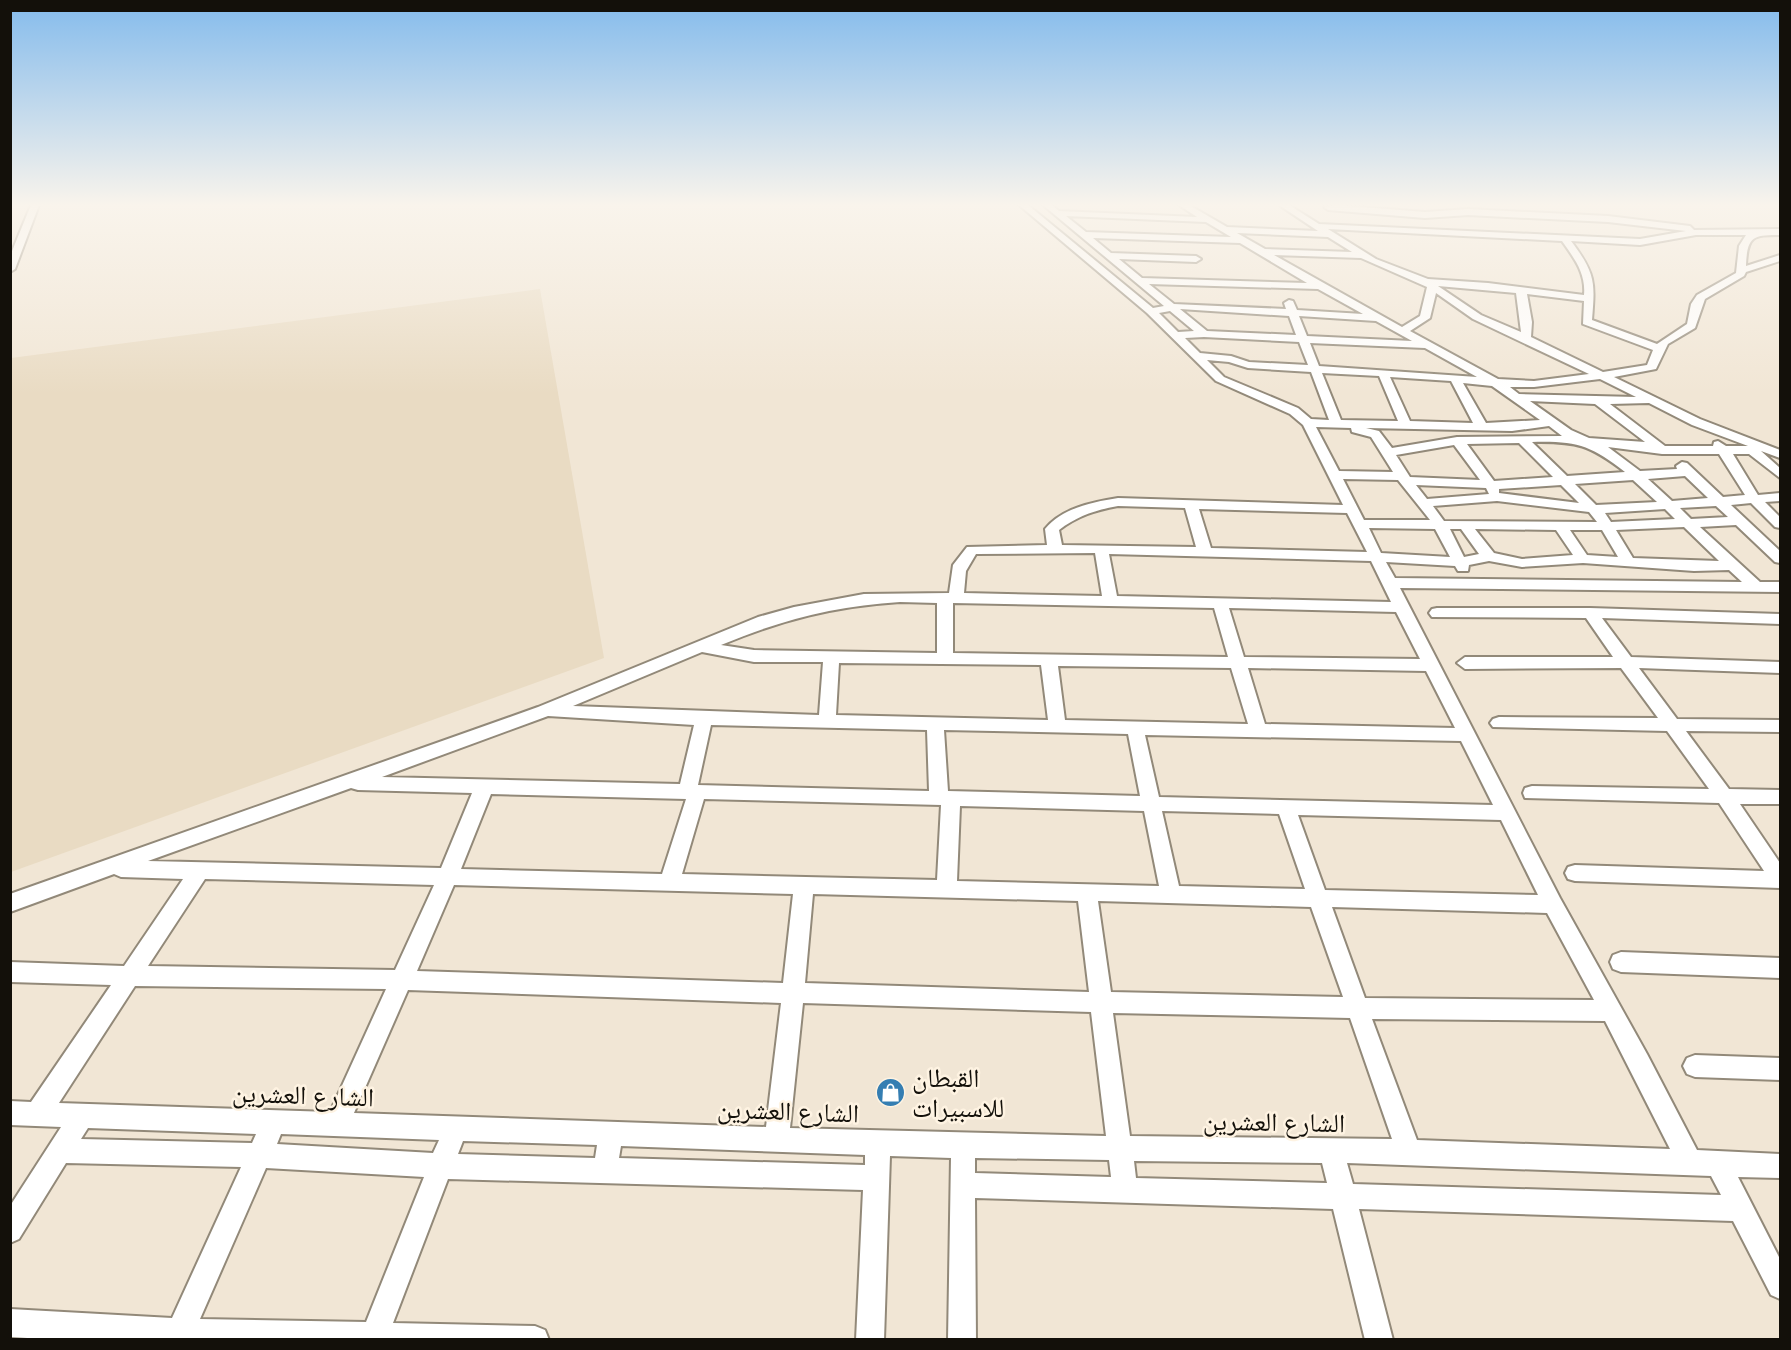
<svg xmlns="http://www.w3.org/2000/svg" width="1791" height="1350" font-family="Figtree,'Noto Naskh Arabic',sans-serif">
<style>
.built{fill:#e9dbc3}
.lines{fill:none;stroke-linecap:round;stroke-linejoin:round}
.minor-casing{stroke:#928979;stroke-width:4}
.minor{fill:#fff;fill-rule:evenodd}
.labels{text-anchor:middle;dominant-baseline:central;stroke-width:5;stroke-linejoin:round;paint-order:stroke}
.near-poi-label{font-size:26px;fill:#13100a;stroke:#fef3e2;text-anchor:start}
.near-street-label{font-size:26px;fill:#13100a;stroke:#fef3e2}
</style>
<rect width="100%" height="100%" fill="#f1e6d5"/>
<path class="built" d="M 540,289 L 604,658 L 11,872 L 11,358 Z"/>
<g class="lines">
<defs>
<path id="minor" d="M 31,205 L 39,205 L 15,269 L 10,272 L 10,256 Z
M 1019,205 L 1028,205 L 1153,308 L 1164,306 L 1043,205 L 1052,205 L 1059,211 L 1197,217 L 1179,205 L 1189,205 L 1227,227 L 1318,231 L 1279,205 L 1289,205 L 1319,224 L 1640,239 L 1686,231 L 1608,222 L 1468,215 L 1425,218 L 1328,210 L 1324,207 L 1337,205 L 1425,212 L 1468,209 L 1608,216 L 1690,226 L 1694,230 L 1780,229 L 1780,235 C 1753,235 1747,236 1746,266 L 1780,255 L 1780,261 L 1746,272 L 1744,276 L 1705,299 L 1695,328 L 1668,344 L 1656,369 L 1614,377 L 1700,419 L 1780,450 L 1780,458 L 1761,451 L 1780,468 L 1780,478 L 1749,454 L 1733,454 L 1758,495 L 1780,493 L 1780,501 L 1765,502 L 1780,517 L 1780,528 L 1775,527 L 1751,503 L 1731,505 L 1780,551 L 1780,563 L 1775,562 L 1736,525 L 1700,527 L 1760,582 L 1780,582 L 1780,592 L 1400,588 L 1560,898 L 1647,1054 L 1697,1150 L 1780,1154 L 1780,1178 L 1738,1177 L 1780,1259 L 1780,1299 L 1771,1295 L 1733,1221 L 1359,1209 L 1393,1340 L 1365,1340 L 1333,1209 L 975,1198 L 976,1340 L 948,1340 L 951,1158 L 890,1156 L 884,1340 L 856,1340 L 863,1190 L 448,1179 L 393,1323 L 535,1326 L 545,1330 L 549,1340 L 62,1340 L 10,1337 L 10,1309 L 172,1318 L 241,1167 L 66,1163 L 19,1239 L 10,1243 L 10,1206 L 61,1127 L 10,1125 L 10,1101 L 31,1102 L 111,985 L 10,982 L 10,962 L 124,966 L 183,879 L 121,877 L 114,874 L 10,912 L 10,894 L 538,707 L 758,617 L 794,607 L 864,594 L 949,593 L 953,565 L 967,547 L 1047,545 L 1045,529 C 1062,508 1093,502 1118,498 L 1343,505 L 1303,425 L 1290,414 L 1216,381 L 1147,313 ZM 1066,216 L 1206,222 L 1231,237 L 1086,232 ZM 1328,229 L 1562,241 C 1574,258 1586,273 1584,295 L 1488,283 L 1428,279 L 1376,259 ZM 1237,233 L 1328,237 L 1352,252 L 1265,249 ZM 1696,235 L 1746,235 L 1739,246 L 1736,273 L 1697,295 L 1691,304 L 1687,324 L 1657,344 L 1592,320 C 1595,283 1596,274 1571,241 L 1640,245 ZM 1093,238 L 1240,243 L 1307,283 L 1142,278 L 1119,259 L 1196,262 L 1201,259 L 1196,256 L 1111,253 ZM 1274,255 L 1361,258 L 1427,287 L 1420,316 L 1402,327 ZM 1149,284 L 1318,289 L 1363,314 L 1297,310 L 1293,301 L 1289,300 L 1284,303 L 1286,309 L 1174,304 ZM 1438,286 L 1516,293 L 1521,332 L 1481,315 ZM 1436,293 L 1473,319 L 1589,374 L 1534,381 L 1498,379 L 1410,331 L 1430,318 ZM 1527,294 L 1584,301 L 1583,324 L 1653,350 L 1647,365 L 1603,372 L 1531,337 L 1532,322 ZM 1180,309 L 1289,316 L 1296,335 L 1207,331 ZM 1170,311 L 1194,331 L 1178,332 L 1159,313 ZM 1299,316 L 1376,321 L 1412,341 L 1307,336 ZM 1204,337 L 1299,342 L 1308,365 L 1249,362 L 1231,356 L 1200,353 L 1185,338 ZM 1310,343 L 1425,348 L 1477,377 L 1319,366 ZM 1207,360 L 1229,362 L 1248,368 L 1311,372 L 1329,420 L 1311,419 L 1298,408 L 1224,377 ZM 1322,373 L 1379,376 L 1398,421 L 1341,420 ZM 1390,377 L 1451,381 L 1473,423 L 1410,421 ZM 1600,379 L 1636,397 L 1519,394 L 1510,387 L 1534,387 ZM 1463,383 L 1492,386 L 1540,420 L 1486,423 ZM 1530,401 L 1595,404 L 1645,442 L 1589,438 L 1571,430 ZM 1649,403 L 1692,425 L 1748,446 L 1726,446 L 1718,441 L 1714,442 L 1713,446 L 1665,446 L 1610,404 ZM 1549,426 L 1562,436 L 1457,437 L 1392,448 L 1379,431 L 1366,428 L 1512,431 ZM 1316,427 L 1351,428 L 1352,432 L 1371,437 L 1393,472 L 1339,471 ZM 1532,442 C 1577,441 1590,445 1625,472 L 1567,476 ZM 1519,443 L 1553,477 L 1494,481 L 1467,444 ZM 1454,445 L 1480,480 L 1410,477 L 1396,455 ZM 1608,447 L 1662,454 L 1719,454 L 1745,495 L 1723,497 L 1687,463 L 1682,462 L 1676,466 L 1677,469 L 1640,471 ZM 1685,476 L 1708,498 L 1672,501 L 1648,479 ZM 1343,479 L 1398,480 L 1430,520 L 1364,520 ZM 1633,480 L 1657,502 L 1596,505 L 1575,484 ZM 1416,485 L 1486,488 L 1489,494 L 1427,499 ZM 1561,485 L 1579,503 L 1499,493 L 1499,489 ZM 1497,501 L 1589,512 L 1597,522 L 1444,521 L 1433,506 ZM 1118,506 L 1185,508 L 1196,547 L 1062,545 L 1059,530 C 1077,516 1096,510 1118,506 ZM 1716,506 L 1728,517 L 1691,519 L 1680,508 ZM 1199,509 L 1347,513 L 1367,552 L 1211,548 ZM 1665,509 L 1675,519 L 1611,522 L 1605,513 ZM 1684,527 L 1719,561 L 1633,558 L 1616,530 ZM 1369,528 L 1435,529 L 1450,557 L 1381,553 ZM 1450,529 L 1461,529 L 1479,554 L 1464,557 ZM 1475,529 L 1556,530 L 1573,555 L 1522,559 L 1494,553 ZM 1570,530 L 1602,530 L 1618,557 L 1587,555 ZM 1095,553 L 1102,596 L 964,593 L 966,571 L 976,554 ZM 1109,554 L 1371,561 L 1391,602 L 1117,596 ZM 1489,561 L 1522,567 L 1583,563 L 1694,571 L 1729,570 L 1742,582 L 1395,578 L 1386,562 L 1455,566 L 1458,571 L 1468,571 L 1469,565 ZM 900,602 L 937,603 L 937,653 L 754,650 L 721,645 C 781,620 835,606 900,602 ZM 953,603 L 1214,608 L 1228,657 L 953,653 ZM 1229,608 L 1396,612 L 1420,659 L 1244,657 ZM 702,652 L 754,662 L 823,662 L 819,715 L 573,706 ZM 839,663 L 1041,665 L 1048,720 L 836,715 ZM 1058,666 L 1231,668 L 1248,724 L 1065,720 ZM 1248,668 L 1426,671 L 1455,728 L 1265,724 ZM 548,716 L 694,725 L 680,784 L 382,777 ZM 711,725 L 927,730 L 929,791 L 698,785 ZM 944,730 L 1128,734 L 1140,796 L 948,791 ZM 1145,735 L 1461,741 L 1493,805 L 1159,797 ZM 351,788 L 358,790 L 472,793 L 441,868 L 148,861 ZM 491,794 L 686,799 L 662,874 L 461,869 ZM 704,799 L 941,805 L 937,880 L 682,874 ZM 960,806 L 1144,811 L 1159,886 L 957,881 ZM 1162,811 L 1279,814 L 1305,889 L 1179,886 ZM 1298,815 L 1501,820 L 1538,895 L 1325,890 ZM 205,879 L 434,885 L 395,970 L 148,966 ZM 454,885 L 793,894 L 783,983 L 417,971 ZM 813,894 L 1078,901 L 1089,992 L 805,983 ZM 1098,901 L 1311,907 L 1343,997 L 1111,992 ZM 1332,907 L 1547,913 L 1594,1000 L 1365,998 ZM 135,986 L 386,989 L 330,1112 L 59,1103 ZM 408,990 L 781,1003 L 766,1127 L 354,1113 ZM 803,1003 L 1091,1012 L 1106,1136 L 790,1128 ZM 1113,1013 L 1350,1018 L 1392,1139 L 1130,1136 ZM 1372,1019 L 1605,1021 L 1670,1149 L 1417,1140 ZM 88,1128 L 256,1134 L 252,1143 L 81,1139 ZM 281,1134 L 439,1140 L 433,1153 L 277,1144 ZM 463,1141 L 597,1145 L 595,1158 L 458,1154 ZM 621,1146 L 865,1155 L 865,1165 L 619,1158 ZM 975,1158 L 1109,1160 L 1111,1177 L 975,1173 ZM 1134,1161 L 1322,1163 L 1327,1183 L 1136,1178 ZM 1347,1163 L 1711,1176 L 1721,1195 L 1353,1184 ZM 266,1168 L 424,1177 L 366,1322 L 200,1319 Z
M 1437,608 L 1590,608 L 1780,614 L 1780,624 L 1602,618 L 1631,657 L 1780,662 L 1780,673 L 1639,668 L 1677,719 L 1780,720 L 1780,732 L 1686,731 L 1729,789 L 1780,790 L 1780,804 L 1740,804 L 1780,863 L 1780,888 L 1575,881 L 1568,879 L 1565,873 L 1568,867 L 1575,865 L 1764,871 L 1719,803 L 1525,798 L 1523,793 L 1525,788 L 1532,786 L 1709,789 L 1667,731 L 1493,727 L 1490,723 L 1493,719 L 1499,717 L 1658,718 L 1621,668 L 1465,669 L 1457,663 L 1465,657 L 1613,657 L 1586,618 L 1432,617 L 1429,613 L 1432,609 Z
M 1621,952 L 1780,958 L 1780,978 L 1621,972 L 1613,969 L 1610,962 L 1613,955 Z
M 1695,1055 L 1780,1058 L 1780,1080 L 1695,1077 L 1687,1074 L 1683,1066 L 1687,1058 Z"/>
</defs>
<use href="#minor" class="minor-casing"/>
<use href="#minor" class="minor"/>
</g>
<linearGradient id="sky" x2="0" y2="1"><stop stop-color="#84bbec"/><stop offset="0.52" stop-color="#f9f4ec"/><stop offset="1" stop-color="#f9f4ec" stop-opacity="0"/></linearGradient>
<rect width="1791" height="394" fill="url(#sky)"/>
<defs>
<symbol id="shop-disc" viewBox="-11 -11 22 22"><circle r="9.5" fill="#357eb2" stroke="#fef3e2"/><path d="M-5-2.5h2.3a2.7 3.5 0 0 1 5.4 0H5L5.5 6h-11ZM-1.5-2.5h3a1.5 2.3 0 0 0-3 0Z" fill="#fff"/></symbol>
</defs>
<g fill-rule="evenodd">
<use href="#shop-disc" x="874" y="1076" width="33" height="33"/>
</g>
<g class="labels">
<g class="near-poi-label">
<text x="912" y="1078">القبطان<tspan x="912" dy="30">للاسبيرات</tspan></text>
</g>
<g class="near-street-label">
<text transform="translate(303 1095) rotate(2)">الشارع العشرين</text>
<text transform="translate(788 1111) rotate(2)">الشارع العشرين</text>
<text transform="translate(1274 1122) rotate(1)">الشارع العشرين</text>
</g>
</g>
<rect width="1791" height="1350" fill="none" stroke="#13100a" stroke-width="24"/>
</svg>
